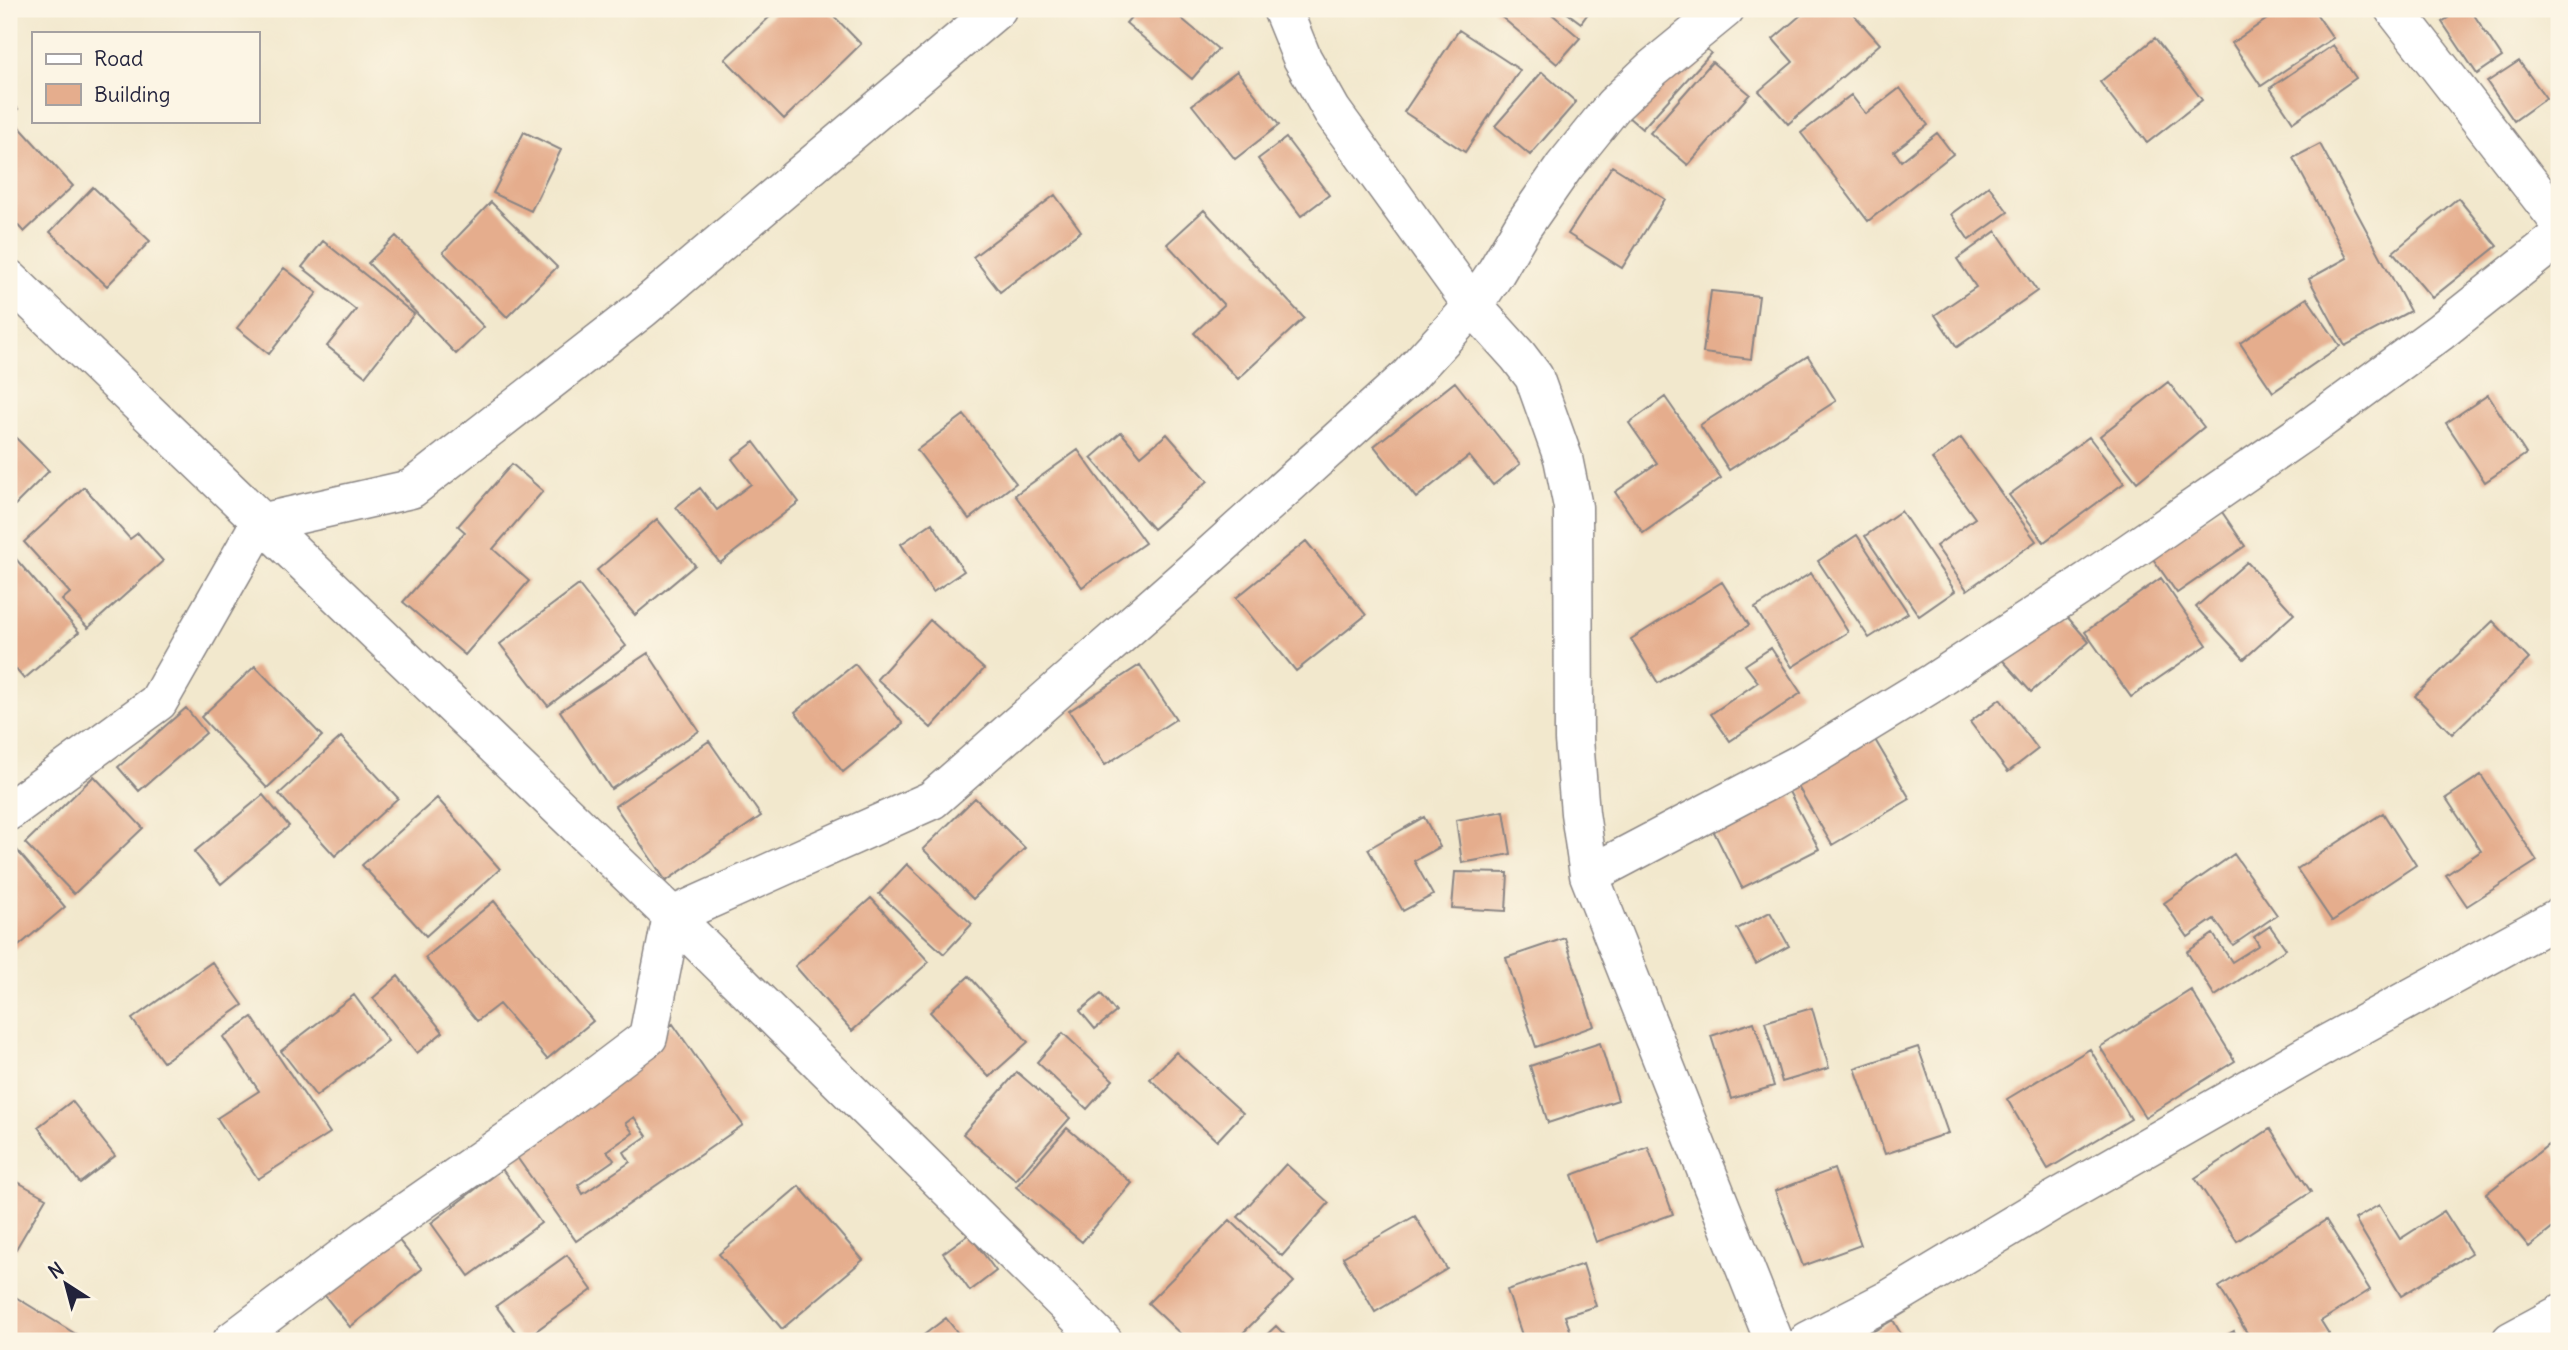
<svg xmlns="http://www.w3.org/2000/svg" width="2568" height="1350" font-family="Delius,sans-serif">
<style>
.building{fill:#e5ad8d;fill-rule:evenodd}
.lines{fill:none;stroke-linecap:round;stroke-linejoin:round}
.minor-casing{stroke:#8a8584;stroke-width:41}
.minor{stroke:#fff;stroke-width:38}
</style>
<rect width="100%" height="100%" fill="#fcf5e5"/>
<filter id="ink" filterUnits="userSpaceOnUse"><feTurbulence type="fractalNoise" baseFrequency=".0143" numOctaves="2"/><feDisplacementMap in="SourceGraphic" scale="14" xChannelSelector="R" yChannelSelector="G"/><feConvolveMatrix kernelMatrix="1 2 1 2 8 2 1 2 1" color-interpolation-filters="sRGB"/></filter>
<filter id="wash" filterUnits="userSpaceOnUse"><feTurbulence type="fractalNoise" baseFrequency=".00686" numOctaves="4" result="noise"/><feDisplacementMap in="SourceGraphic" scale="28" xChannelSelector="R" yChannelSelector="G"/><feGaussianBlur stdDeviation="1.57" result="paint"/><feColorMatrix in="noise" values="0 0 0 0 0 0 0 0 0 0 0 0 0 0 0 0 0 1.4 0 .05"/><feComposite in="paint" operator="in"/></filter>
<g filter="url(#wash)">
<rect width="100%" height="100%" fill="#f2e8cd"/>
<g id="blocks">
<path class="building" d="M 778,9 L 827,9 L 861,44 L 784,119 L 725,59 Z
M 1138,9 L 1170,9 L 1218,49 L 1192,79 L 1126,23 Z
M 1492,9 L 1546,9 L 1580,38 L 1557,64 Z
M 1562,9 L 1591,9 L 1581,23 Z
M 1808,9 L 1849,9 L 1880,44 L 1788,124 L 1759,91 L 1793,62 L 1773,39 Z
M 2282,9 L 2313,9 L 2333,38 L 2261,86 L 2232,43 Z
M 2461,9 L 2470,9 L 2502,57 L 2477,74 L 2442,22 Z
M 1681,26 L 1711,53 L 1642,129 L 1612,103 Z
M 1459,30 L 1520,70 L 1465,152 L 1404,112 Z
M 2155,38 L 2202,100 L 2147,143 L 2100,82 Z
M 2333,45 L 2356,78 L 2293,122 L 2270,88 Z
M 2519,61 L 2546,98 L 2514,121 L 2487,82 Z
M 1712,62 L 1750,94 L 1688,165 L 1650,133 Z
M 1237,71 L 1279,125 L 1235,159 L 1192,105 Z
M 1542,72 L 1576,102 L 1530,155 L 1495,126 Z
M 1900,88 L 1928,125 L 1894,151 L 1901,161 L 1937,133 L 1953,154 L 1868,221 L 1801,133 L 1851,95 L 1866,114 Z
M 9,99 L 18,109 L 9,117 Z
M 15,122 L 73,186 L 24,232 L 9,216 L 9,128 Z
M 524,132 L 561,150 L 531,211 L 493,193 Z
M 1286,138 L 1329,195 L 1301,216 L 1258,159 Z
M 2320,144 L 2410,311 L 2345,346 L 2309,279 L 2347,258 L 2293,158 Z
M 1612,166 L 1665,199 L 1622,268 L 1568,234 Z
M 1989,186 L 2008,212 L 1969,240 L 1951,214 Z
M 93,187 L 150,241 L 107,286 L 50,232 Z
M 1055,195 L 1081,231 L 1000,292 L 973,257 Z
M 2458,198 L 2497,246 L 2432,298 L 2393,252 Z
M 491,202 L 557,267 L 507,317 L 443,252 Z
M 1204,210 L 1304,318 L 1238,379 L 1194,333 L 1224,305 L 1167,244 Z
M 1996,231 L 2037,291 L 1957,347 L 1935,315 L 1976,287 L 1957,259 Z
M 396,236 L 484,327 L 456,354 L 368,263 Z
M 323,241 L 414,314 L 365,376 L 327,346 L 356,310 L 302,267 Z
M 284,268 L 317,293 L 269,354 L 237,328 Z
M 1711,291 L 1759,296 L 1751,359 L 1703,353 Z
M 2307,298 L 2340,346 L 2273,392 L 2240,343 Z
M 1808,356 L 1836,401 L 1729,470 L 1700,425 Z
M 1455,382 L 1520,464 L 1493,485 L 1469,456 L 1416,498 L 1374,446 Z
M 2168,382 L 2204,427 L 2137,482 L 2100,436 Z
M 2488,395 L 2526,454 L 2485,482 L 2446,423 Z
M 1665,397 L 1721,478 L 1643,533 L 1615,492 L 1657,463 L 1629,423 Z
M 964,415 L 1016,483 L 969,519 L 917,450 Z
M 9,431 L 49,471 L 9,511 Z
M 1121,432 L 1141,456 L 1167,434 L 1208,481 L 1153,529 L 1091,458 Z
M 2089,437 L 2124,483 L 2044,542 L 2009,495 Z
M 1961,438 L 2036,541 L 1967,590 L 1936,546 L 1975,518 L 1932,459 Z
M 754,442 L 799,502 L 720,563 L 676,507 L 700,488 L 717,510 L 751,484 L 732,459 Z
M 1078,450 L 1145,543 L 1082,587 L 1015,495 Z
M 512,464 L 543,491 L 493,549 L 529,581 L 465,655 L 403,602 L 465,532 L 458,526 Z
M 84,487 L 130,539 L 138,533 L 163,561 L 88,628 L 62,600 L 70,593 L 24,542 Z
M 2220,509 L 2245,546 L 2177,593 L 2151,556 Z
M 1901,511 L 1955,591 L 1919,616 L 1865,536 Z
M 657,519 L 695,565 L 635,615 L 597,570 Z
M 932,523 L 964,571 L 933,592 L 901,544 Z
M 1857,535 L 1908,613 L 1869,638 L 1818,561 Z
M 1306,541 L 1366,615 L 1296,671 L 1236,598 Z
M 9,551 L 79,632 L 24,679 L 9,661 Z
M 2247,562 L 2294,614 L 2244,659 L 2196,607 Z
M 1811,573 L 1848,632 L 1792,667 L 1755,608 Z
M 2161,578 L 2207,645 L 2131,697 L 2085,632 Z
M 1722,582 L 1749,625 L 1658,683 L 1631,639 Z
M 579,585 L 626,646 L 548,706 L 500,644 Z
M 2057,605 L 2089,642 L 2031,692 L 1998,655 Z
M 930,620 L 984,669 L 931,728 L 877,679 Z
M 2493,621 L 2529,659 L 2452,734 L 2415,696 Z
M 1771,648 L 1801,693 L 1730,741 L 1711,714 L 1758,682 L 1745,665 Z
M 648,653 L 699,731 L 611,789 L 560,711 Z
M 855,664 L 903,724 L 843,772 L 795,712 Z
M 1140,665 L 1176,719 L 1105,765 L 1069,711 Z
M 255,666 L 322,736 L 267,788 L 201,717 Z
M 2000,699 L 2038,749 L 2008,772 L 1970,722 Z
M 186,708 L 206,733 L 139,791 L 118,767 Z
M 1871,733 L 1910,799 L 1832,845 L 1793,778 Z
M 341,737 L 398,798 L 335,856 L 279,794 Z
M 709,741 L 761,816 L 666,881 L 615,806 Z
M 2481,775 L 2537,861 L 2467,906 L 2446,875 L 2481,851 L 2446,798 Z
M 94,776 L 143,828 L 74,894 L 25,843 Z
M 1784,782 L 1819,849 L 1742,888 L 1709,822 Z
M 263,795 L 289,826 L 221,884 L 194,852 Z
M 437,798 L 500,869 L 426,936 L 362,865 Z
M 975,798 L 1025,848 L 973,899 L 923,849 Z
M 1504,811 L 1511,854 L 1462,863 L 1456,820 Z
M 2383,813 L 2416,865 L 2332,921 L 2297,869 Z
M 1424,817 L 1440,847 L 1414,861 L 1433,895 L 1403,911 L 1368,849 Z
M 10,842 L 65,907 L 9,954 L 9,844 Z
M 2234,854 L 2277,915 L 2233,945 L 2214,919 L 2188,937 L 2164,903 Z
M 907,864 L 972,924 L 944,954 L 879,894 Z
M 1455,872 L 1508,873 L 1506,911 L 1452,908 Z
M 871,898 L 929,962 L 852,1031 L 795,966 Z
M 494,901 L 593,1021 L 547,1059 L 499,1004 L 477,1021 L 425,958 Z
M 1770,912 L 1789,946 L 1756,964 L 1737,929 Z
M 2270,926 L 2286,949 L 2215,996 L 2187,952 L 2213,934 L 2232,962 L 2259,945 L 2254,937 Z
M 1565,938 L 1594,1026 L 1536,1047 L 1506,958 Z
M 212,962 L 243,1005 L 163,1062 L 132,1019 Z
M 398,976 L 443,1032 L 417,1053 L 373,998 Z
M 969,976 L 1028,1042 L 989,1077 L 930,1012 Z
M 2191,990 L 2235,1061 L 2145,1117 L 2100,1047 Z
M 1101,994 L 1116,1012 L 1095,1029 L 1080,1011 Z
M 354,995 L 388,1041 L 316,1096 L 281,1051 Z
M 1812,1008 L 1829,1068 L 1782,1082 L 1765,1022 Z
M 252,1017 L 330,1133 L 258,1179 L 217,1118 L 259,1091 L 223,1037 Z
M 1754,1022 L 1774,1086 L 1731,1099 L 1711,1036 Z
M 673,1024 L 743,1125 L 576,1241 L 514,1153 L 639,1047 ZM 634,1117 L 647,1136 L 624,1152 L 630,1162 L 583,1194 L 578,1185 L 614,1160 L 607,1151 L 633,1133 L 626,1123 Z
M 1063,1033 L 1113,1080 L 1087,1109 L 1037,1062 Z
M 1600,1043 L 1618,1100 L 1548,1123 L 1530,1066 Z
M 1918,1047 L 1948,1133 L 1885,1154 L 1855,1068 Z
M 2090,1049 L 2131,1119 L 2048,1169 L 2007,1099 Z
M 1176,1052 L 1243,1113 L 1217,1141 L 1150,1079 Z
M 1017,1072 L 1070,1118 L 1016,1180 L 963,1134 Z
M 72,1101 L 115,1156 L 80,1183 L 38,1127 Z
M 1067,1128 L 1132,1183 L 1082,1242 L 1016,1187 Z
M 2270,1129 L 2311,1192 L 2237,1241 L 2195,1178 Z
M 2548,1145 L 2559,1159 L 2559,1223 L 2529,1247 L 2486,1194 Z
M 1648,1147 L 1673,1214 L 1596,1242 L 1572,1175 Z
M 1286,1164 L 1329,1203 L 1282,1256 L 1238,1217 Z
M 502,1169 L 541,1223 L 469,1276 L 431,1223 Z
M 1834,1169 L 1861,1245 L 1803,1266 L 1775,1191 Z
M 9,1177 L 46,1198 L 16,1249 L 9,1245 Z
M 799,1186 L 863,1260 L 782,1329 L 719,1254 Z
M 2379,1205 L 2400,1239 L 2444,1211 L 2471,1253 L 2401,1296 L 2355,1219 Z
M 1415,1216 L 1447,1269 L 1375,1312 L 1343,1257 Z
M 1230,1220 L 1294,1282 L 1235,1341 L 1188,1341 L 1148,1303 Z
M 2326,1220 L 2370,1290 L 2321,1321 L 2329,1334 L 2318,1341 L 2252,1341 L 2219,1287 Z
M 385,1223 L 422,1269 L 350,1327 L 313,1281 Z
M 969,1234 L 996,1271 L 970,1291 L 943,1253 Z
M 567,1255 L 592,1290 L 522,1341 L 496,1306 Z
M 1583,1264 L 1596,1306 L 1565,1316 L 1574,1341 L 1524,1341 L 1507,1290 Z
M 9,1293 L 87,1341 L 9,1341 Z
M 946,1318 L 964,1341 L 916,1341 Z
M 1893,1320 L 1905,1341 L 1857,1341 Z
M 1276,1326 L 1291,1341 L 1260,1341 Z
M 2234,1331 L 2239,1341 L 2216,1341 Z"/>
</g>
</g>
<g filter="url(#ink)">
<use href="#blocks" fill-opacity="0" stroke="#8a8584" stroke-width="2"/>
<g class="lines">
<defs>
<path id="minor" d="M 1282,9 L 1302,58 L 1332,111 L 1473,306 L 1518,356 L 1534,377 L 1563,458 L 1573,507 L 1574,740 L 1580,813 L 1589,875 L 1774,1341
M 2394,9 L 2559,221
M 9,279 L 672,916 L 1103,1341
M 9,811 L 158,702 L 260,523 L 411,489 L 642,309 L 997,9
M 1589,875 L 1800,764 L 1934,682 L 2088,581 L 2308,429 L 2440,332 L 2559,237
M 232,1341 L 367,1239 L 541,1118 L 648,1037 L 672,916 L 932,800 L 1183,580 L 1408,377 L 1473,306 L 1496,272 L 1523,226 L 1564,167 L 1614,105 L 1653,68 L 1725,9
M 1808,1341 L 1888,1300 L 2051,1202 L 2325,1045 L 2559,917
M 2511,1341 L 2559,1315"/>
</defs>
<use href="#minor" class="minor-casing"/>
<use href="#minor" class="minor"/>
</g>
</g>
<rect width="2568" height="1350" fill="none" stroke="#fcf5e5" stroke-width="35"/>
<rect x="32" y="32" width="228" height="91" fill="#fcf5e5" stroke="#a5a1a1" stroke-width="2"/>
<rect x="46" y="54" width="35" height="10" fill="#ffffff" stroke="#a5a1a1" stroke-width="2"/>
<text x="94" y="66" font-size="21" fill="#22223b">Road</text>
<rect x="46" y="84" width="35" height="21" fill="#e5ad8d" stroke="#a5a1a1" stroke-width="2"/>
<text x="94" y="102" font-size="21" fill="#22223b">Building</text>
<g transform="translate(66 1284) rotate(324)" stroke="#fcf5e5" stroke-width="5" paint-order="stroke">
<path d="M0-5L12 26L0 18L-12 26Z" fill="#22223b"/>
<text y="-10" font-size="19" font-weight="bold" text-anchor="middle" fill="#22223b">N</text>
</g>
</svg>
